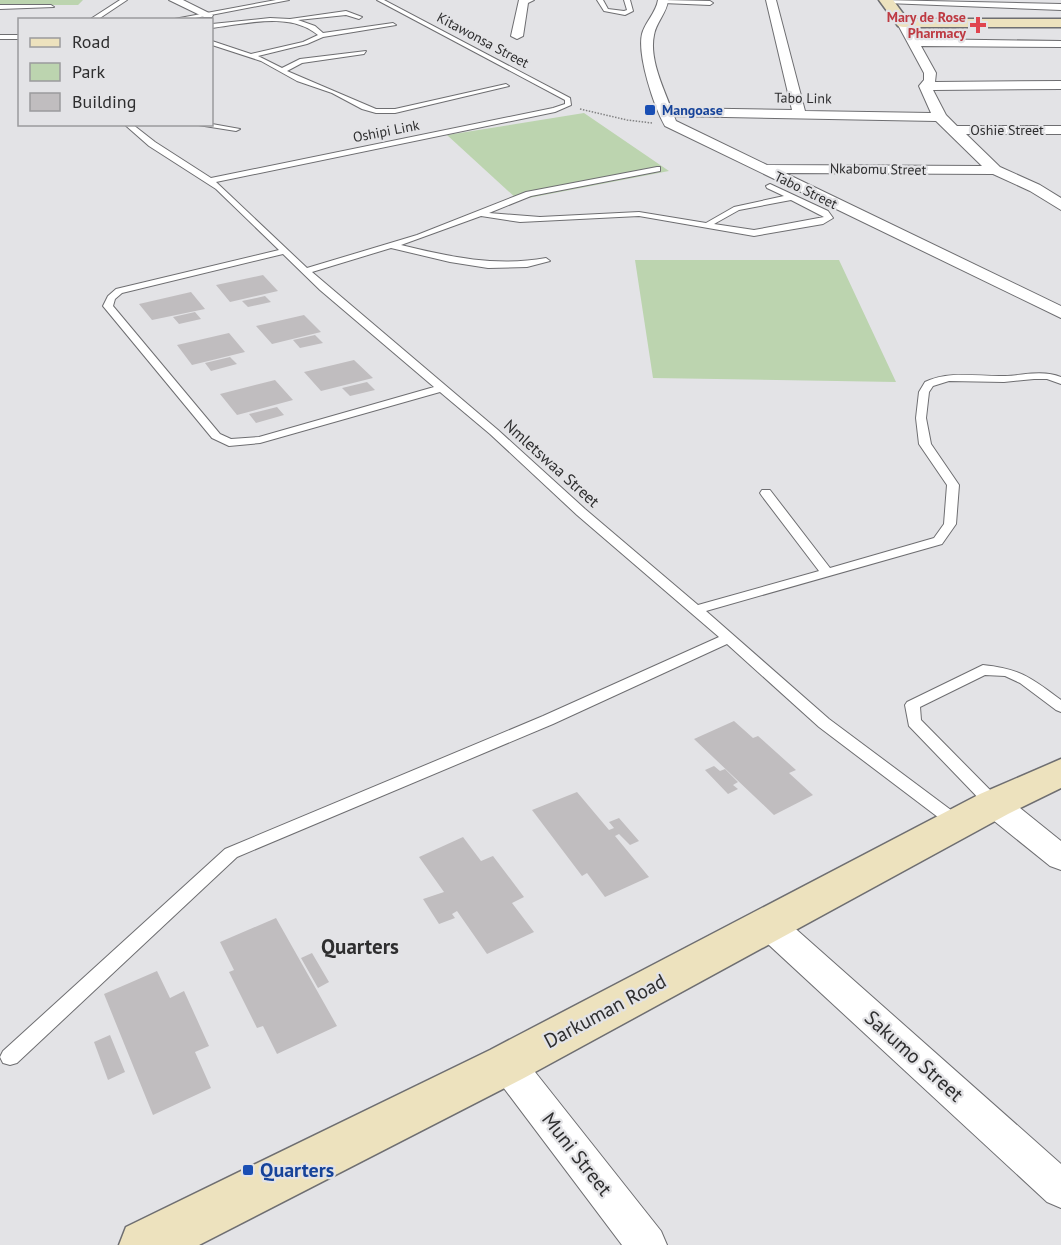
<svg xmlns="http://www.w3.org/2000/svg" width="1061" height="1245" font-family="'PT Sans',sans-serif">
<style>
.green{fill:#bcd4af}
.building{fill:#c0bdbf}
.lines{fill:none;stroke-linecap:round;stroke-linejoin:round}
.lane-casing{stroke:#6e6e71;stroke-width:2}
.street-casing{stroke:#6e6e71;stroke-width:2}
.secondary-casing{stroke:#6e6e71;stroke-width:3}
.path{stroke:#828283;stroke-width:1.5;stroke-dasharray:1.5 1.5;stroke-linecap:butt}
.lane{fill:#fff;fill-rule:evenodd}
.street{fill:#fff;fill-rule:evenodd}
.secondary{fill:#ede2be;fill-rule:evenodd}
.health-dot{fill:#e0444e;stroke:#e3e3e6;stroke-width:2}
.transit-dot{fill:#1a4fb4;stroke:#e3e3e6;stroke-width:2}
.labels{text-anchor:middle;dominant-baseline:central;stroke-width:4.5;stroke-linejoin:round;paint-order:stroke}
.far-health-label{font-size:14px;font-weight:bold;fill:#be3a42;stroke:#e3e3e6;text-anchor:end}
.far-street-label{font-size:14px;fill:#2e2e2f;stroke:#e3e3e6}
.far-transit-label{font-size:14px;font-weight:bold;fill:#164399;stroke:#e3e3e6;text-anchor:start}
.street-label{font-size:16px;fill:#2e2e2f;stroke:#e3e3e6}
.near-street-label{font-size:20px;fill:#2e2e2f;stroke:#e3e3e6}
.near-transit-label{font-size:20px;font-weight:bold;fill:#164399;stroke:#e3e3e6;text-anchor:start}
.near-neighbourhood-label{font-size:21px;font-weight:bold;fill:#2e2e2f;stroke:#e3e3e6}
</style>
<rect width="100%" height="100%" fill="#e3e3e6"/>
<path class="green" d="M 0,0 L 83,0 L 78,5 L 0,5 Z
M 584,113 L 669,171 L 518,200 L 447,135 Z
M 635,260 L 839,260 L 896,382 L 653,378 Z"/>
<path class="building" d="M 263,275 L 278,291 L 230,302 L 216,285 Z
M 191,292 L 205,309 L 152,320 L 139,304 Z
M 265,296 L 271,302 L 248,307 L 242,301 Z
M 195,312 L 201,319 L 179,324 L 173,317 Z
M 304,315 L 321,332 L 272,344 L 256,326 Z
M 229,333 L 245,352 L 192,365 L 177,345 Z
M 315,335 L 323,343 L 300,348 L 293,340 Z
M 230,357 L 237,364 L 211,371 L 205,363 Z
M 354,360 L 373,378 L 321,391 L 304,372 Z
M 275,380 L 293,400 L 237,415 L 220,394 Z
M 367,382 L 375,390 L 350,396 L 342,388 Z
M 277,407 L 284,415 L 256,423 L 249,414 Z
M 734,721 L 753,738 L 758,736 L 796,770 L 789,773 L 813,795 L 774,815 L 694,739 Z
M 714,766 L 720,771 L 725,769 L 738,782 L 733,785 L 738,789 L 728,794 L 705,770 Z
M 577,792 L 609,830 L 614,828 L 609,822 L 619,818 L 639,841 L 630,845 L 619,834 L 615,836 L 649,877 L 605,897 L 587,873 L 582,876 L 532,810 Z
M 463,837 L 481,861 L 493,856 L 524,897 L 512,903 L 534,932 L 487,954 L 457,911 L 452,914 L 455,918 L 439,924 L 423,899 L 444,892 L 419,857 Z
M 276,918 L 337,1026 L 277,1054 L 263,1026 L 257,1028 L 229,972 L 234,970 L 220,942 Z
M 312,953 L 329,982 L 318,988 L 301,958 Z
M 157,971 L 170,998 L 184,991 L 209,1046 L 195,1052 L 211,1088 L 153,1115 L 104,994 Z
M 110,1035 L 125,1072 L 108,1080 L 94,1042 Z"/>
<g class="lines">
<defs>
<path id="lane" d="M 120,0 L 127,0 L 97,20 L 89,20 Z
M 276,0 L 289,0 L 185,20 L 169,20 Z
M 377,0 L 384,0 L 570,98 L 571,105 L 555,112 L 216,182 L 307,268 L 417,235 L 526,192 L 657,167 L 660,167 L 660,171 L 531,196 L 489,213 L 540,217 L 639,212 L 706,223 L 734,207 L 784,196 L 767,188 L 766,186 L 770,184 L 828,211 L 833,218 L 823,224 L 754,236 L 639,216 L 520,222 L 481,216 L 401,245 C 450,257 496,267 546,258 L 550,261 L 527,267 L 488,268 L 450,262 L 391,248 L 312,272 L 498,430 L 585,509 L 698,605 L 819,571 L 762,496 L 760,493 L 762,490 L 770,490 L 830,568 L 934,538 L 944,524 L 947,485 L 919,444 L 916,418 L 919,392 L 925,382 C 951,370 978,377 1005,376 C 1025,375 1042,370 1061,377 L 1061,384 L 1047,379 L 1034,379 L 1004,382 L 949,381 L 933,386 L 929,392 L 926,418 L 931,444 L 959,485 L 956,524 L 942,544 L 706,611 L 829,719 L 963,819 L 965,823 L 963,827 L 957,829 L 951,827 L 819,727 L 727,644 L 553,724 L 237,857 L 17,1063 L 10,1065 L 3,1063 L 0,1057 L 3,1051 L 225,849 L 543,716 L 719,637 L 577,515 L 490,434 L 440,392 L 260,443 L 229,446 L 212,438 L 103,306 L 108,296 L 116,289 L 279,250 L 216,189 L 149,146 L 124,124 L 132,124 L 155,142 L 211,178 L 553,108 L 565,104 L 565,100 ZM 791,200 L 824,217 L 754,230 L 714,224 L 739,210 ZM 283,254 L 320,290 L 434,387 L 259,437 L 231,439 L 220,434 L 113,306 L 115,299 L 122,293 Z
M 597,0 L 603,0 L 608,9 L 624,11 L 627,10 L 624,0 L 630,0 L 633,11 L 625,15 L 604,11 Z
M 661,0 L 710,1 L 713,3 L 710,5 L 663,3 Z
M 0,5 L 51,5 L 54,7 L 0,9 Z
M 346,11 L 362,17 L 359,19 L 346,15 L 298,20 L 315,26 L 323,33 L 393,23 L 396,25 L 323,37 L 307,44 L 258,56 L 282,68 L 300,59 L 366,51 L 364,54 L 302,63 L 287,71 L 376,109 L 395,109 L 506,84 L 509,86 L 395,113 L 376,113 L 362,109 L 332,93 L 297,81 L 261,61 L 212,45 L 212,41 L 251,54 L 303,42 L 318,35 C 290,11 245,24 212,28 L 212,24 L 270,18 L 290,19 Z
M 0,35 L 20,35 L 20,39 L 0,39 Z
M 192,124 L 212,124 L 240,129 L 236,131 Z
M 983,665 C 1021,669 1031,678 1061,700 L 1061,712 L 1056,710 L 1020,683 L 1005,676 L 985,675 L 920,707 L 921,720 L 1000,800 L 1002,804 L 1000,808 L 988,808 L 909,726 L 905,705 L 907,702 Z"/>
<path id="street" d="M 169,0 L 183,0 L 213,15 L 212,17 L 204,17 Z
M 519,0 L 534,0 L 528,3 L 523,36 L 517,39 L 511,36 Z
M 658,0 L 668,0 C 667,13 656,22 654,35 C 649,58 663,87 671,108 L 792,110 L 766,0 L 776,0 L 805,111 L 931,113 L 919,86 L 924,80 L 924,73 L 897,23 L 899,21 L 907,21 L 917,39 L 1061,41 L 1061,47 L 921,46 L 936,73 L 935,82 L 1061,81 L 1061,89 L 933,90 L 946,115 L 957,126 L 1061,126 L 1061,134 L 966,134 L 1000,167 L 1040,185 L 1061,198 L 1061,210 L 1030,191 L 993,174 L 785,173 L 1061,306 L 1061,318 L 665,126 C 654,107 637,55 642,34 C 645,22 656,13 658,0 ZM 674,116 L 936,121 L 982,166 L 767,165 L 676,121 Z
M 882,0 L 1061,4 L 1061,10 L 887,3 Z
M 994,793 L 1005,796 L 1061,841 L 1061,870 L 1050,866 L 983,812 L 979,804 L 983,796 Z
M 768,911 L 780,915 L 1061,1164 L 1061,1208 L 1047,1202 L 756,933 L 752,924 L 756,915 Z
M 507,1048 L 520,1053 L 661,1231 L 667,1245 L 622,1245 L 494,1075 L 489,1064 L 494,1053 Z"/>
<path id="secondary" d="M 879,0 L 893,0 L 907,19 L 1061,19 L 1061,27 L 903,27 L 898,26 Z
M 1061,759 L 1061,788 L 1008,814 L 524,1078 L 199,1245 L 119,1245 L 126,1227 L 490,1050 L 980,794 Z"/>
</defs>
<use href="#lane" class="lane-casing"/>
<use href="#street" class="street-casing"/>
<use href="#secondary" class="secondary-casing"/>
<path class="path" d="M 580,109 L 627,120 L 652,123"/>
<use href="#lane" class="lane"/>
<use href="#street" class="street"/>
<use href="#secondary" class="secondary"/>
</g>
<path class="health-dot" d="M975 16h6v6h6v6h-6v6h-6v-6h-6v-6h6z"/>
<g class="transit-dot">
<rect x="644" y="104" width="12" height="12" rx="3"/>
<rect x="242" y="1164" width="12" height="12" rx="3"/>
</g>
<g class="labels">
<g class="far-health-label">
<text x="966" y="17">Mary de Rose<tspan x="966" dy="16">Pharmacy</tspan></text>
</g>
<g class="far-street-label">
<text transform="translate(483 40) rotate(28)">Kitawonsa Street</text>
<text transform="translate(803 98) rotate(1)">Tabo Link</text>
<text x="1007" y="130">Oshie Street</text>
<text transform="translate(386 131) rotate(-11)">Oshipi Link</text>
<text transform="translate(878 169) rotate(1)">Nkabomu Street</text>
<text transform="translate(806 190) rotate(26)">Tabo Street</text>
</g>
<g class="far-transit-label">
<text x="662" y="110">Mangoase</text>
</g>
<g class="street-label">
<text transform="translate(552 463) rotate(42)">Nmletswaa Street</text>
</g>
<g class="near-street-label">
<text transform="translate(605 1011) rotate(-28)">Darkuman Road</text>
<text transform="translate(914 1056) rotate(42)">Sakumo Street</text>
<text transform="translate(577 1154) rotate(52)">Muni Street</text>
</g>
<g class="near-transit-label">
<text x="260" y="1170">Quarters</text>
</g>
<g class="near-neighbourhood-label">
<text x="360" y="946">Quarters</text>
</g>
</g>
<rect x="18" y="18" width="195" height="108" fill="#e3e3e6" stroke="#9b9b9d" stroke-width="1.5"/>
<rect x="30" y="38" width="30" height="9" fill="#ede2be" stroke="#9b9b9d" stroke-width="1.5"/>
<text x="72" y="48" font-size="18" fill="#2e2e2f">Road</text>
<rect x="30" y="63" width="30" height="18" fill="#bcd4af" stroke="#9b9b9d" stroke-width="1.5"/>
<text x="72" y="78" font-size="18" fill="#2e2e2f">Park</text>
<rect x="30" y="93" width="30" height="18" fill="#c0bdbf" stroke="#9b9b9d" stroke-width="1.5"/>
<text x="72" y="108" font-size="18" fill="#2e2e2f">Building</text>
</svg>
